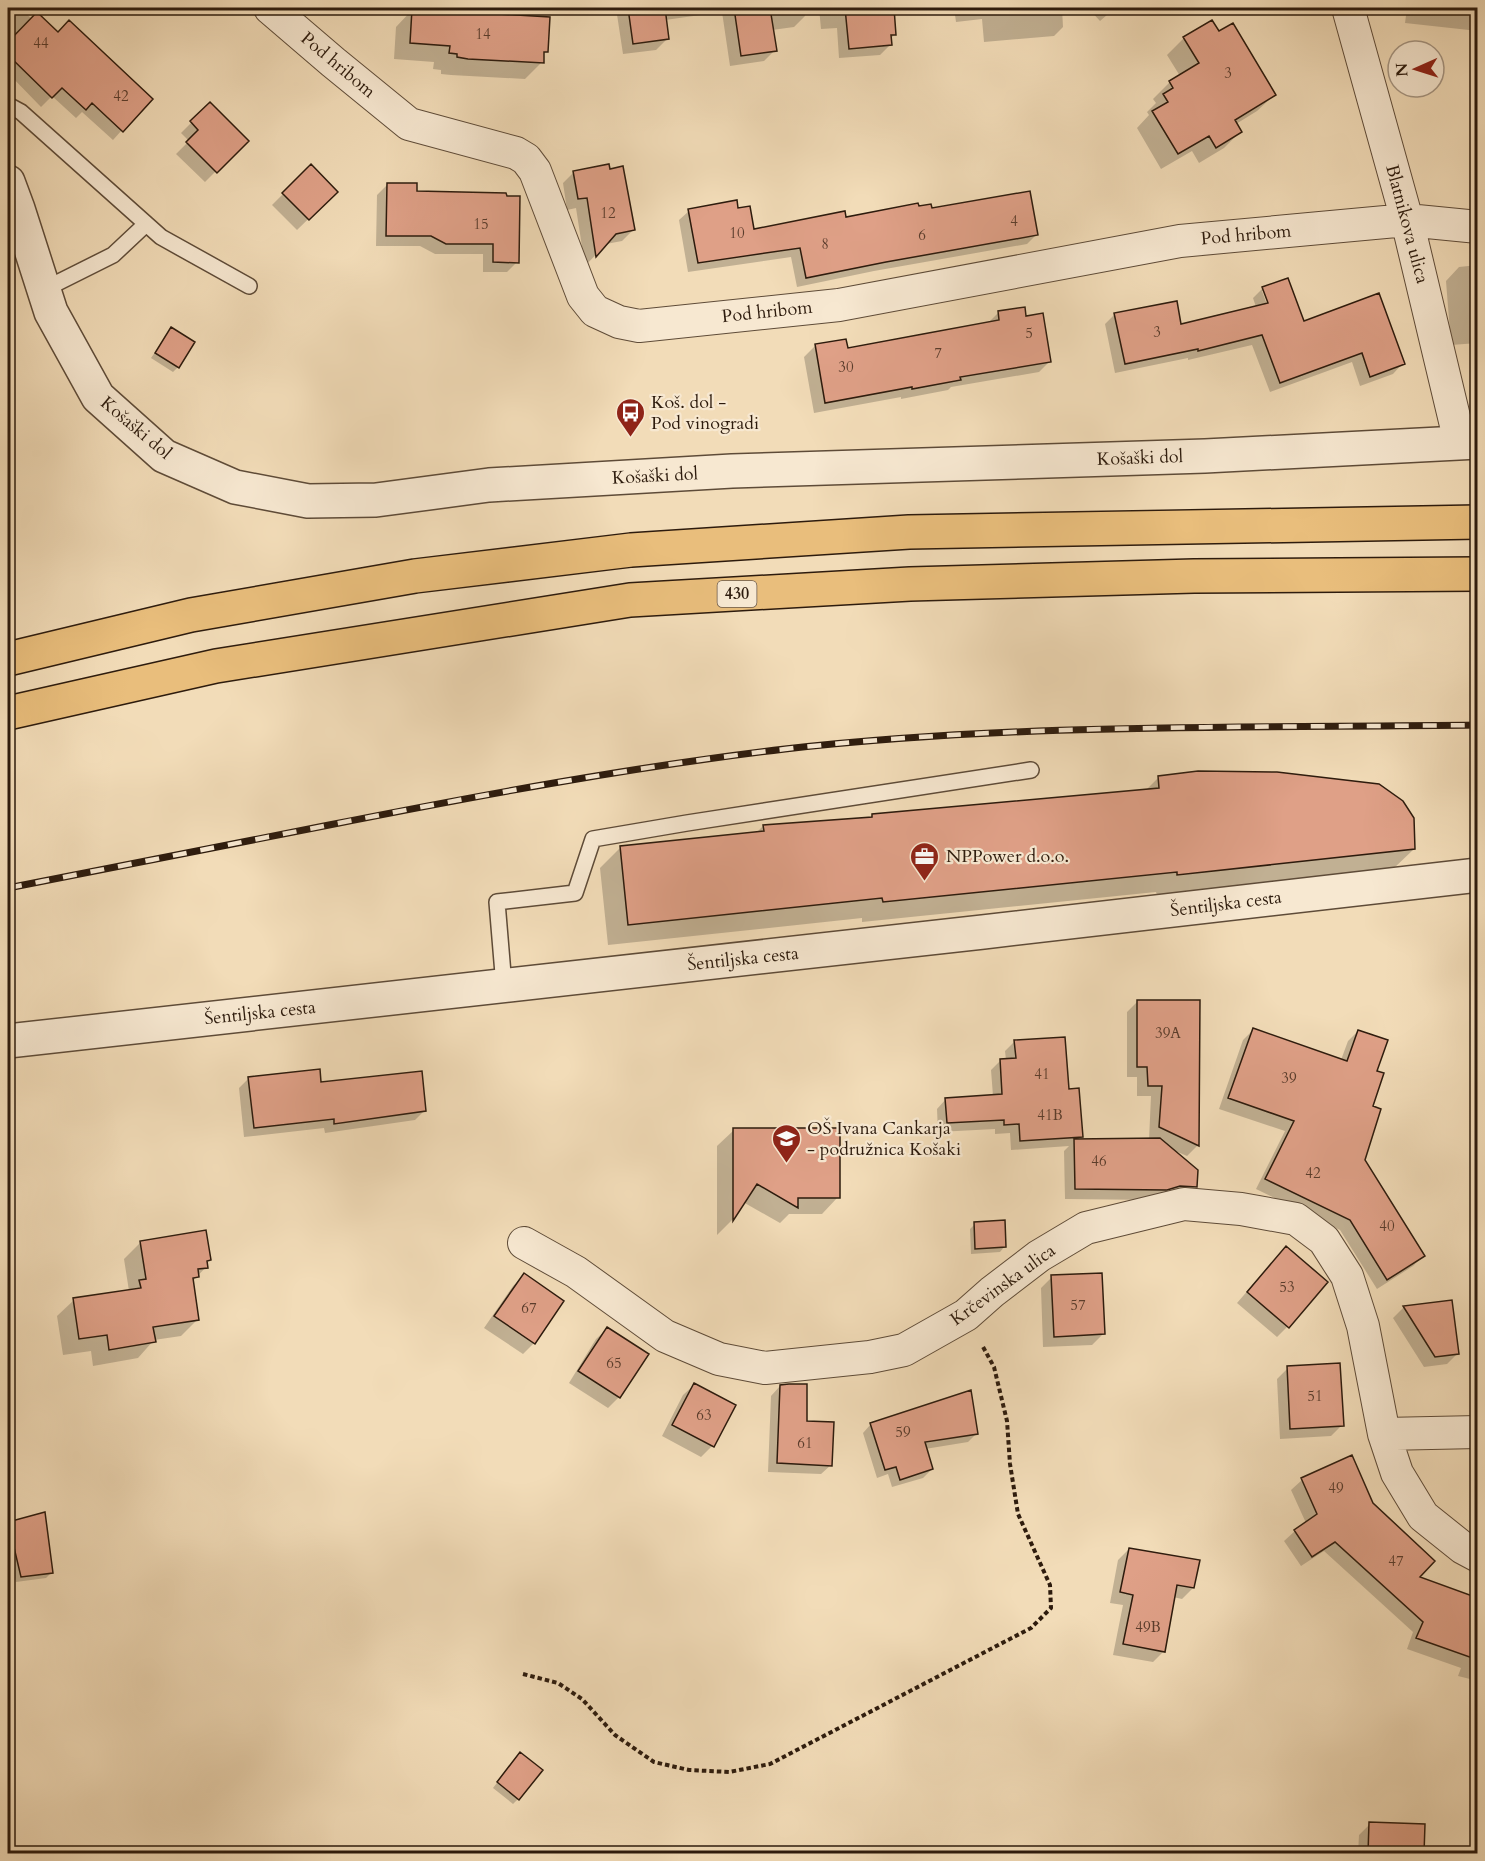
<svg xmlns="http://www.w3.org/2000/svg" width="1485" height="1861" font-family="Cardo,serif">
<style>
.shadow{fill:#0003;fill-rule:evenodd}
.building{fill:#dfa087;stroke:#2d1b0d;stroke-width:1.5}
.lines{fill:none;stroke-linecap:round;stroke-linejoin:round}
.service-casing{stroke:#5e4b38;stroke-width:18}
.minor-casing{stroke:#5e4b38;stroke-width:34}
.tertiary-casing{stroke:#5e4b38;stroke-width:36}
.trunk-casing{stroke:#2d1b0d;stroke-width:36}
.path{stroke:#2d1b0d;stroke-width:4;stroke-dasharray:4.5 3;stroke-linecap:butt}
.service{stroke:#f7e8d1;stroke-width:15}
.minor{stroke:#f7e8d1;stroke-width:32}
.tertiary{stroke:#f7e8d1;stroke-width:33}
.trunk{stroke:#e9be7c;stroke-width:33}
.rail-casing{stroke:#2d1b0d;stroke-width:7}
.rail{stroke:#f7e8d1;stroke-width:4.5;stroke-dasharray:14;stroke-linecap:butt}
.labels{text-anchor:middle;dominant-baseline:central;stroke-width:4.5;stroke-linejoin:round;paint-order:stroke}
.number-label{font-size:15px;fill:#5a3c2c}
.shield{fill:#f7e8d1;stroke:#6a5848;stroke-width:1.5}
.shield-label{font-size:16px;font-weight:bold;fill:#2d1b0d}
.street-label{font-size:18px;fill:#2d1b0d;stroke:#f7e8d1}
.poi-label{font-size:18px;fill:#2d1b0d;stroke:#f7e8d1;text-anchor:start}
</style>
<rect width="100%" height="100%" fill="#f2dcb8"/>
<filter id="stains"><feTurbulence type="fractalNoise" baseFrequency=".00333" numOctaves="4"/><feColorMatrix values="0 0 0 0 .2 0 0 0 0 .09 0 0 0 0 .02 0 0 0 .5 -.17"/></filter>
<radialGradient id="worn" r=".72"><stop offset=".6" stop-color="#630" stop-opacity="0"/><stop offset="1" stop-color="#630" stop-opacity=".3"/></radialGradient>
<path class="shadow" d="M 8,8 L 20,8 L 32,19 L 122,130 L 113,140 L 82,112 L 76,118 L 52,96 L 41,107 L 8,73 Z
M 616,8 L 804,8 L 805,16 L 794,27 L 772,30 L 775,50 L 764,61 L 730,66 L 722,12 L 665,20 L 667,39 L 656,50 L 623,54 Z
M 819,8 L 892,8 L 895,34 L 890,39 L 890,45 L 880,55 L 839,58 L 837,28 L 821,29 Z
M 954,8 L 1062,8 L 1063,27 L 1054,36 L 984,42 L 982,19 L 956,22 Z
M 1088,8 L 1115,8 L 1100,21 Z
M 1407,8 L 1478,8 L 1478,31 L 1405,23 Z
M 412,10 L 546,51 L 542,55 L 542,62 L 525,79 L 451,75 L 441,74 L 441,70 L 433,69 L 434,62 L 394,59 L 396,27 Z
M 1218,33 L 1274,95 L 1257,111 L 1236,124 L 1240,132 L 1224,148 L 1199,163 L 1192,151 L 1161,169 L 1137,128 L 1149,115 L 1147,112 L 1156,103 L 1153,99 L 1170,82 L 1180,76 L 1167,55 L 1184,38 Z
M 210,104 L 246,141 L 205,182 L 176,154 L 189,141 L 181,133 Z
M 311,166 L 336,192 L 297,230 L 272,205 Z
M 574,172 L 633,230 L 622,241 L 606,244 L 585,266 L 576,208 L 567,210 L 563,183 Z
M 387,185 L 415,192 L 505,194 L 517,262 L 507,272 L 483,272 L 483,254 L 435,254 L 420,246 L 376,246 L 377,195 Z
M 918,208 L 1037,234 L 1027,244 L 874,271 L 797,287 L 791,257 L 688,272 L 679,220 L 689,211 L 737,210 L 753,231 Z
M 1478,265 L 1478,343 L 1451,345 L 1446,281 L 1459,267 Z
M 1263,288 L 1303,323 L 1403,363 L 1393,374 L 1360,386 L 1352,362 L 1270,392 L 1252,345 L 1188,360 L 1188,358 L 1115,373 L 1105,324 L 1115,314 L 1180,325 L 1256,307 L 1253,298 ZM 1262,291 L 1266,291 L 1272,309 L 1269,310 Z
M 998,313 L 1025,317 L 1050,361 L 1039,372 L 951,387 L 948,390 L 901,399 L 901,397 L 814,413 L 804,357 L 815,346 L 845,341 L 847,350 L 987,324 Z
M 171,329 L 178,367 L 173,372 L 151,358 Z
M 1159,777 L 1414,849 L 1393,869 L 1157,895 L 1156,892 L 862,922 L 862,918 L 608,945 L 600,868 L 621,847 L 756,833 L 763,826 L 869,819 L 872,816 L 1145,791 Z
M 1138,1001 L 1198,1002 L 1197,1146 L 1187,1156 L 1173,1150 L 1195,1186 L 1185,1197 L 1156,1200 L 1065,1199 L 1064,1151 L 1069,1146 L 1011,1150 L 1010,1133 L 995,1134 L 995,1129 L 938,1132 L 937,1109 L 946,1099 L 993,1096 L 991,1070 L 1000,1061 L 1006,1060 L 1005,1051 L 1015,1041 L 1067,1090 L 1081,1137 L 1077,1141 L 1149,1140 L 1151,1096 L 1137,1096 L 1137,1077 L 1127,1077 L 1127,1012 Z
M 1253,1030 L 1341,1060 L 1348,1041 L 1358,1031 L 1375,1072 L 1364,1161 L 1423,1256 L 1413,1266 L 1377,1289 L 1340,1230 L 1256,1189 L 1285,1131 L 1219,1109 L 1243,1040 Z
M 249,1078 L 320,1084 L 425,1110 L 415,1120 L 325,1133 L 324,1128 L 244,1137 L 239,1088 Z
M 734,1130 L 838,1197 L 822,1214 L 789,1214 L 780,1223 L 743,1202 L 732,1220 L 717,1235 L 717,1146 Z
M 975,1224 L 1005,1246 L 1000,1252 L 971,1254 L 970,1229 Z
M 141,1242 L 209,1260 L 206,1263 L 206,1267 L 192,1282 L 197,1320 L 181,1336 L 154,1340 L 138,1358 L 93,1366 L 91,1351 L 63,1355 L 57,1316 L 74,1300 L 129,1291 L 124,1259 Z
M 1275,1259 L 1288,1326 L 1277,1337 L 1237,1303 Z
M 524,1275 L 562,1301 L 534,1343 L 523,1354 L 484,1328 L 513,1286 Z
M 1052,1277 L 1103,1334 L 1092,1345 L 1043,1347 L 1041,1288 Z
M 1404,1307 L 1458,1353 L 1447,1364 L 1424,1367 L 1393,1318 Z
M 607,1329 L 619,1397 L 608,1408 L 569,1383 L 596,1339 Z
M 1288,1368 L 1342,1425 L 1331,1436 L 1280,1439 L 1277,1379 Z
M 694,1385 L 712,1446 L 701,1457 L 662,1436 L 683,1395 Z
M 780,1386 L 831,1465 L 821,1474 L 768,1472 L 771,1396 Z
M 871,1424 L 977,1433 L 968,1442 L 925,1449 L 932,1469 L 923,1478 L 892,1487 L 888,1474 L 877,1478 L 863,1433 Z
M 1351,1457 L 1372,1504 L 1418,1578 L 1478,1599 L 1478,1681 L 1458,1676 L 1461,1668 L 1407,1649 L 1413,1632 L 1324,1551 L 1301,1566 L 1284,1541 L 1295,1531 L 1306,1523 L 1291,1490 L 1302,1480 Z
M 44,1514 L 51,1573 L 46,1578 L 16,1582 L 8,1549 L 8,1524 Z
M 1129,1549 L 1193,1588 L 1182,1599 L 1173,1597 L 1164,1651 L 1153,1662 L 1113,1655 L 1123,1605 L 1110,1603 L 1118,1560 Z
M 515,1759 L 518,1799 L 513,1804 L 493,1788 Z
M 1370,1824 L 1423,1854 L 1358,1854 L 1359,1835 Z"/>
<path class="building" d="M 628,8 L 665,8 L 669,39 L 633,44 Z
M 734,8 L 770,8 L 777,51 L 741,56 Z
M 845,8 L 894,8 L 896,35 L 891,35 L 892,45 L 849,49 Z
M 412,9 L 550,17 L 548,52 L 544,52 L 544,63 L 468,59 L 457,57 L 457,54 L 449,53 L 450,46 L 410,43 Z
M 37,12 L 58,32 L 69,20 L 153,99 L 123,132 L 92,103 L 86,110 L 62,88 L 52,98 L 8,55 L 8,42 Z
M 1212,20 L 1219,31 L 1233,23 L 1276,95 L 1235,120 L 1242,132 L 1216,148 L 1209,136 L 1178,154 L 1152,111 L 1168,102 L 1163,94 L 1173,88 L 1169,81 L 1199,63 L 1183,37 Z
M 210,102 L 249,141 L 217,173 L 186,142 L 198,130 L 190,121 Z
M 311,164 L 338,192 L 309,220 L 282,193 Z
M 609,164 L 610,169 L 623,166 L 635,230 L 616,234 L 596,257 L 587,198 L 578,199 L 573,171 Z
M 387,183 L 417,183 L 417,191 L 506,193 L 507,196 L 520,196 L 519,263 L 493,262 L 493,244 L 446,244 L 431,236 L 386,236 Z
M 1030,191 L 1038,235 L 886,262 L 806,278 L 800,248 L 698,263 L 688,209 L 737,200 L 738,208 L 750,206 L 754,229 L 845,211 L 846,217 L 918,203 L 919,206 L 931,204 L 932,208 Z
M 1288,278 L 1304,321 L 1379,293 L 1405,364 L 1370,377 L 1362,353 L 1280,383 L 1262,335 L 1198,351 L 1198,349 L 1125,364 L 1114,313 L 1177,301 L 1181,324 L 1268,303 L 1262,287 Z
M 1025,307 L 1026,316 L 1043,313 L 1051,362 L 960,377 L 961,380 L 912,389 L 912,387 L 825,403 L 815,344 L 846,339 L 848,348 L 923,334 L 999,320 L 998,311 Z
M 171,327 L 195,342 L 179,368 L 155,353 Z
M 1198,771 L 1277,772 L 1379,784 L 1403,801 L 1414,818 L 1415,849 L 1177,875 L 1177,872 L 883,902 L 882,898 L 628,925 L 620,846 L 764,831 L 763,825 L 872,817 L 872,814 L 1159,788 L 1158,776 Z
M 1137,1000 L 1200,1000 L 1199,1146 L 1159,1127 L 1162,1086 L 1148,1086 L 1147,1067 L 1137,1067 Z
M 1253,1028 L 1347,1061 L 1358,1030 L 1388,1040 L 1377,1071 L 1384,1073 L 1373,1106 L 1381,1109 L 1365,1160 L 1425,1256 L 1387,1280 L 1350,1220 L 1265,1179 L 1294,1121 L 1228,1098 Z
M 1065,1037 L 1069,1089 L 1079,1088 L 1083,1137 L 1020,1141 L 1019,1124 L 1004,1125 L 1004,1120 L 947,1123 L 945,1098 L 1002,1094 L 1000,1059 L 1016,1058 L 1014,1040 Z
M 320,1069 L 321,1082 L 422,1071 L 426,1111 L 334,1124 L 334,1119 L 254,1128 L 248,1077 Z
M 733,1128 L 840,1128 L 840,1198 L 798,1198 L 798,1208 L 757,1184 L 733,1221 Z
M 1160,1138 L 1198,1170 L 1197,1187 L 1180,1186 L 1167,1190 L 1075,1189 L 1074,1139 Z
M 1005,1220 L 1006,1247 L 975,1249 L 974,1222 Z
M 206,1230 L 211,1260 L 207,1261 L 208,1268 L 198,1269 L 199,1277 L 193,1278 L 199,1320 L 153,1327 L 156,1342 L 109,1350 L 107,1335 L 79,1339 L 73,1298 L 141,1288 L 139,1280 L 146,1279 L 140,1241 Z
M 1286,1246 L 1328,1282 L 1289,1328 L 1247,1292 Z
M 524,1273 L 564,1301 L 535,1344 L 494,1316 Z
M 1102,1273 L 1105,1334 L 1054,1337 L 1051,1275 Z
M 1452,1300 L 1459,1354 L 1435,1357 L 1403,1306 Z
M 607,1327 L 649,1354 L 620,1398 L 578,1371 Z
M 1340,1363 L 1344,1426 L 1290,1429 L 1287,1366 Z
M 694,1383 L 736,1405 L 714,1447 L 672,1425 Z
M 789,1384 L 807,1384 L 807,1421 L 834,1422 L 832,1466 L 777,1463 L 780,1385 Z
M 971,1390 L 978,1434 L 925,1442 L 933,1469 L 900,1480 L 896,1467 L 885,1470 L 870,1423 Z
M 1352,1455 L 1373,1503 L 1435,1561 L 1420,1577 L 1478,1598 L 1478,1660 L 1416,1638 L 1423,1622 L 1335,1542 L 1312,1557 L 1294,1530 L 1317,1514 L 1301,1478 Z
M 45,1512 L 53,1573 L 21,1577 L 8,1522 Z
M 1129,1548 L 1200,1560 L 1194,1588 L 1177,1585 L 1165,1652 L 1123,1644 L 1133,1595 L 1120,1592 Z
M 520,1752 L 543,1770 L 519,1800 L 497,1782 Z
M 1369,1822 L 1425,1824 L 1424,1854 L 1368,1854 Z"/>
<g class="lines">
<defs>
<path id="service" d="M 8,105 L 21,112 L 161,237 L 249,286
M 43,290 L 113,255 L 146,224
M 504,986 L 497,902 L 575,893 L 593,839 L 687,823 L 1031,770"/>
<path id="minor" d="M 270,8 L 333,62 L 409,124 L 516,153 L 526,159 L 535,171 L 583,296 L 595,311 L 619,322 L 639,326 L 839,305 L 1180,241 L 1407,220 L 1478,227
M 1348,8 L 1407,220 L 1460,442
M 524,1243 L 576,1272 L 665,1336 L 719,1359 L 765,1368 L 870,1357 L 904,1350 L 966,1315 L 992,1292 L 1039,1256 L 1086,1228 L 1184,1204 L 1241,1209 L 1296,1219 L 1324,1240 L 1347,1276 L 1363,1326 L 1384,1434 L 1397,1473 L 1423,1516 L 1463,1548 L 1478,1556
M 1384,1434 L 1478,1432"/>
<path id="tertiary" d="M 8,182 L 18,209 L 51,312 L 98,397 L 164,456 L 235,487 L 308,501 L 376,500 L 489,485 L 732,471 L 1205,456 L 1478,442
M 8,1041 L 983,932 L 1478,875"/>
<path id="trunk" d="M 8,659 L 191,615 L 415,576 L 631,550 L 909,532 L 1478,522
M 8,713 L 216,666 L 630,600 L 910,584 L 1194,576 L 1478,574"/>
</defs>
<use href="#service" class="service-casing"/>
<use href="#minor" class="minor-casing"/>
<use href="#tertiary" class="tertiary-casing"/>
<use href="#trunk" class="trunk-casing"/>
<path class="path" d="M 523,1674 L 558,1683 L 582,1699 L 615,1735 L 654,1762 L 689,1770 L 729,1772 L 770,1764 L 1031,1628 L 1051,1608 L 1050,1585 L 1018,1514 L 1010,1464 L 1007,1421 L 994,1367 L 982,1345"/>
<use href="#service" class="service"/>
<use href="#minor" class="minor"/>
<use href="#tertiary" class="tertiary"/>
<use href="#trunk" class="trunk"/>
<defs>
<path id="rail" d="M 8,888 C 115,867 222,846 329,825 C 481,795 632,767 785,749 C 1015,723 1247,728 1478,725"/>
</defs>
<use href="#rail" class="rail-casing"/>
<use href="#rail" class="rail"/>
</g>
<defs>
<symbol id="bus-pin" viewBox="-11 -11 22 30"><path d="M0 17L-7.5 6A9.5 9.5 0 1 1 7.5 6Z" fill="#8f2418" stroke="#f7e8d1"/><path d="M-5-6H5V4H4V6H2V4H-2V6H-4V4H-5ZM-3.5-4V0h7V-4ZM-3.5 1.2v1.5H-2V1.2ZM2 1.2v1.5H3.5V1.2Z" fill="#fff"/></symbol>
<symbol id="office-pin" viewBox="-11 -11 22 30"><path d="M0 17L-7.5 6A9.5 9.5 0 1 1 7.5 6Z" fill="#8f2418" stroke="#f7e8d1"/><path d="M-6-3h4V-5.5h4V-3h4V5H-6ZM-1-4.5V-3h2v-1.5ZM-6 0V1H6V0Z" fill="#fff"/></symbol>
<symbol id="school-pin" viewBox="-11 -11 22 30"><path d="M0 17L-7.5 6A9.5 9.5 0 1 1 7.5 6Z" fill="#8f2418" stroke="#f7e8d1"/><path d="M0-5L7-2L0 1L-7-2ZM-4 1L0 2.5L4 1V4Q0 6-4 4Z" fill="#fff"/></symbol>
</defs>
<g fill-rule="evenodd">
<use href="#bus-pin" x="614" y="396" width="33" height="45"/>
<use href="#office-pin" x="908" y="840" width="33" height="45"/>
<use href="#school-pin" x="770" y="1122" width="33" height="45"/>
</g>
<g class="labels">
<g class="number-label">
<text x="483" y="34">14</text>
<text x="41" y="43">44</text>
<text x="1228" y="73">3</text>
<text x="121" y="96">42</text>
<text x="608" y="213">12</text>
<text x="1014" y="221">4</text>
<text x="481" y="224">15</text>
<text x="737" y="233">10</text>
<text x="922" y="235">6</text>
<text x="825" y="244">8</text>
<text x="1157" y="332">3</text>
<text x="1029" y="333">5</text>
<text x="938" y="353">7</text>
<text x="846" y="367">30</text>
<text x="1168" y="1033">39A</text>
<text x="1042" y="1074">41</text>
<text x="1289" y="1078">39</text>
<text x="1050" y="1115">41B</text>
<text x="1099" y="1161">46</text>
<text x="1313" y="1173">42</text>
<text x="1387" y="1226">40</text>
<text x="1287" y="1287">53</text>
<text x="1078" y="1305">57</text>
<text x="529" y="1308">67</text>
<text x="614" y="1363">65</text>
<text x="1315" y="1396">51</text>
<text x="704" y="1415">63</text>
<text x="903" y="1432">59</text>
<text x="805" y="1443">61</text>
<text x="1336" y="1488">49</text>
<text x="1396" y="1561">47</text>
<text x="1148" y="1627">49B</text>
</g>
<rect class="shield" x="717.5" y="581" width="39" height="26" rx="4.5"/>
<g class="shield-label">
<text x="737" y="594">430</text>
</g>
<g class="street-label">
<text transform="translate(338 65) rotate(40)">Pod hribom</text>
<text transform="translate(1407 224) rotate(75)">Blatnikova ulica</text>
<text transform="translate(1246 235) rotate(-5)">Pod hribom</text>
<text transform="translate(767 312) rotate(-6)">Pod hribom</text>
<text transform="translate(136 428) rotate(40)">Košaški dol</text>
<text transform="translate(1140 458) rotate(-2)">Košaški dol</text>
<text transform="translate(655 476) rotate(-3)">Košaški dol</text>
<text transform="translate(1226 904) rotate(-7)">Šentiljska cesta</text>
<text transform="translate(743 959) rotate(-6)">Šentiljska cesta</text>
<text transform="translate(260 1013) rotate(-6)">Šentiljska cesta</text>
<text transform="translate(1003 1285) rotate(-36)">Krčevinska ulica</text>
</g>
<g class="poi-label">
<text x="651" y="402">Koš. dol -<tspan x="651" dy="21">Pod vinogradi</tspan></text>
<text x="946" y="856">NPPower d.o.o.</text>
<text x="807" y="1128">OŠ Ivana Cankarja<tspan x="807" dy="21">- podružnica Košaki</tspan></text>
</g>
</g>
<rect width="1485" height="1861" fill="none" stroke="#f2dcb8" stroke-width="30"/>
<rect x="9" y="9" width="1467" height="1843" fill="none" stroke="#2d1b0d" stroke-width="3"/>
<rect x="15" y="15" width="1455" height="1831" fill="none" stroke="#2d1b0d" stroke-width="1.5"/>
<g transform="translate(1416 69) rotate(267)"><circle r="28" fill="#f7e8d1" stroke="#a69683" stroke-width="1.5"/>
<path d="M0-4.5L10 22L0 15L-10 22Z" fill="#8f2418"/>
<text y="-9" font-size="16" font-weight="bold" text-anchor="middle" fill="#2d1b0d">N</text>
</g>
<rect width="100%" height="100%" filter="url(#stains)"/>
<rect width="100%" height="100%" fill="url(#worn)"/>
</svg>
